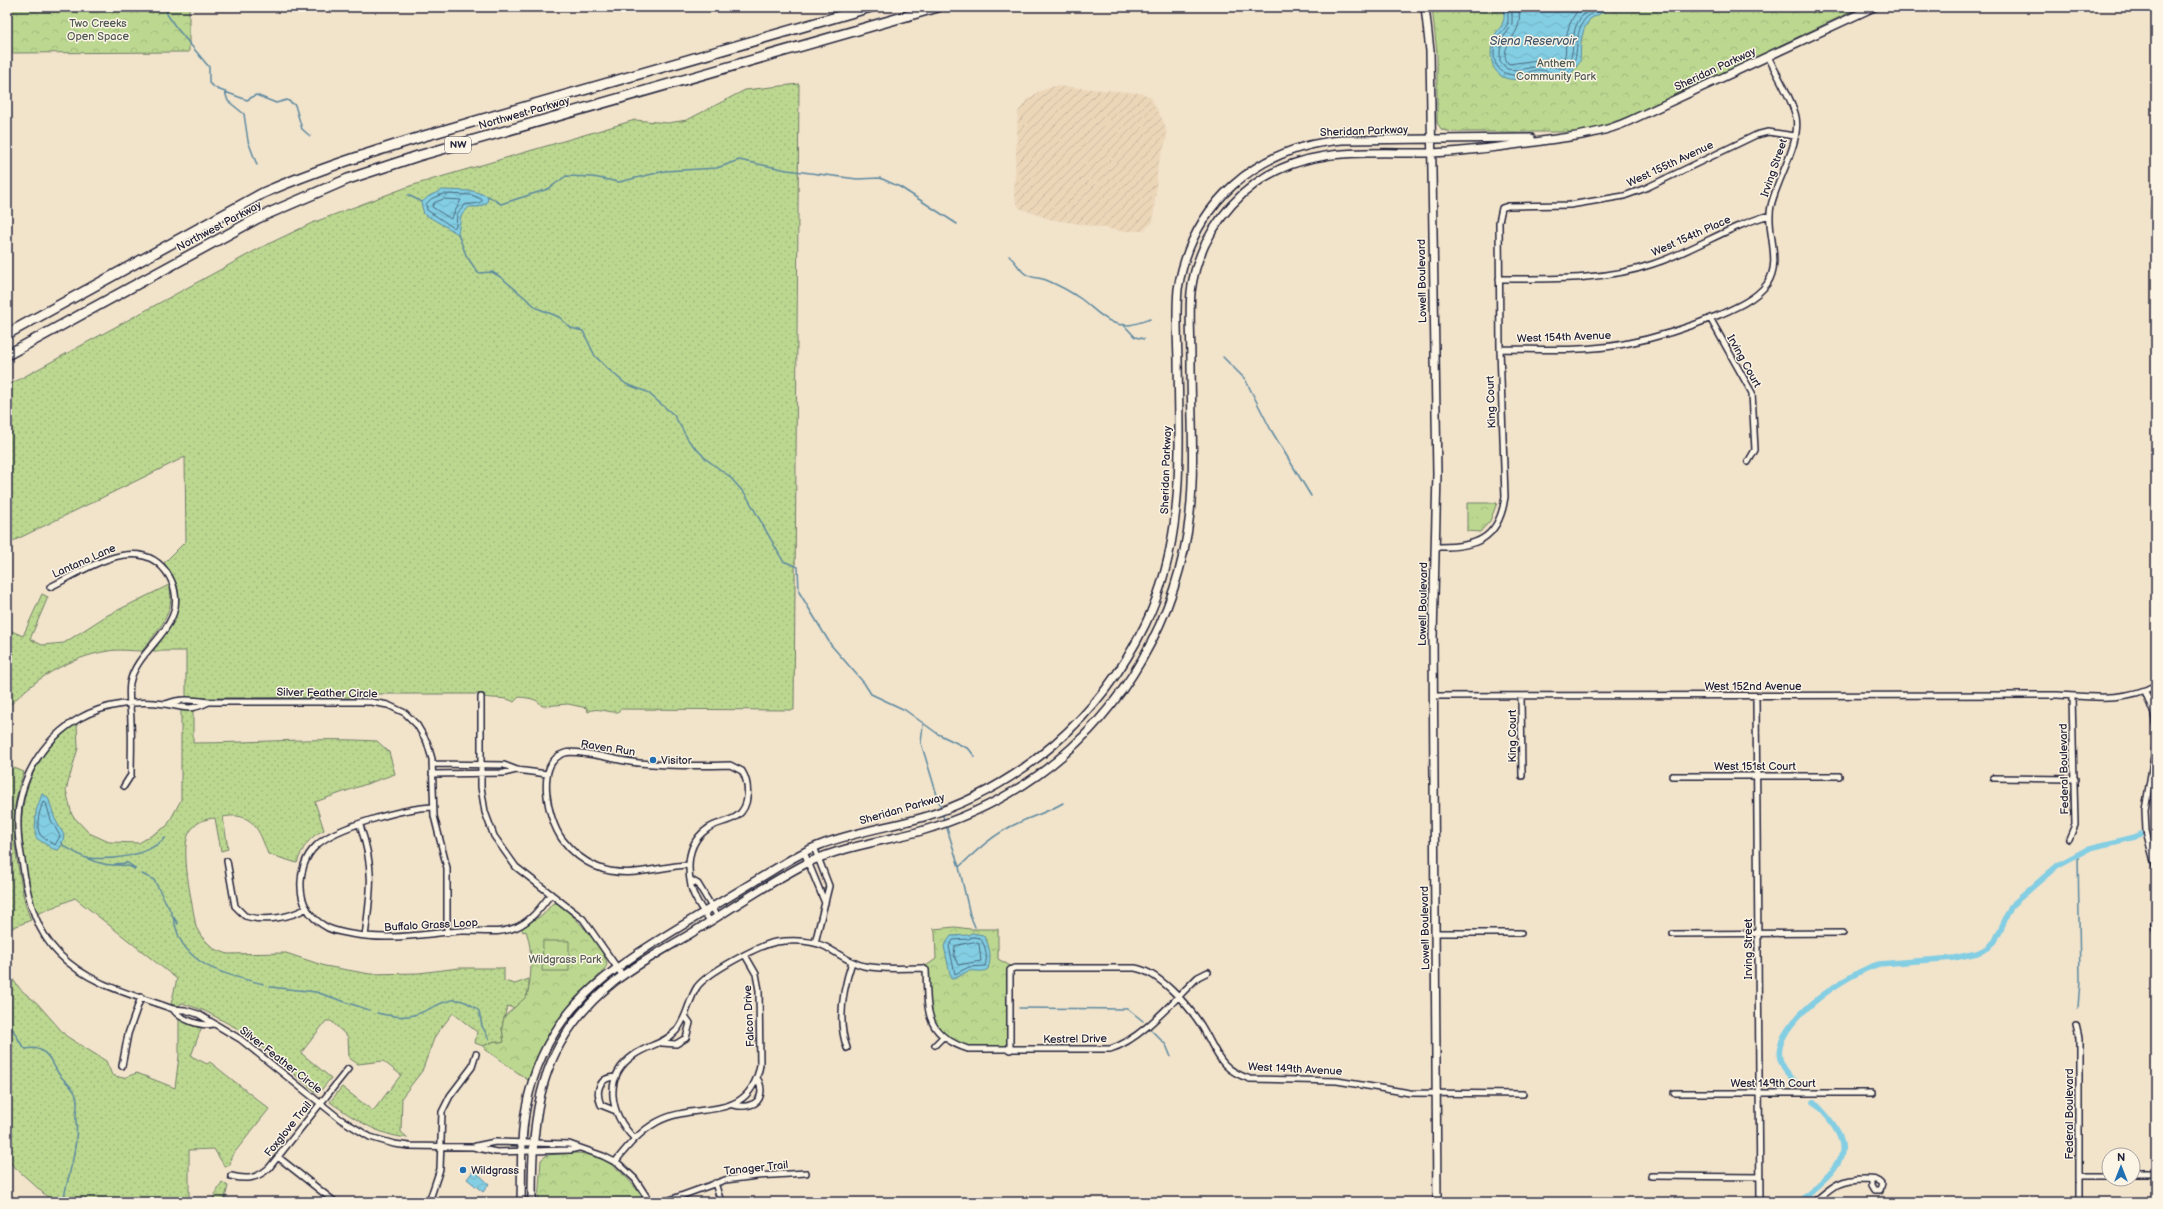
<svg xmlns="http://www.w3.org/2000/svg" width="2163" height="1209" font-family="'Balsamiq Sans',sans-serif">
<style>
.industrial{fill:url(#industrial-furrows)}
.grass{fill:url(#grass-dots);stroke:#6f7d66}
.park{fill:url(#park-crowns);stroke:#6f7d66}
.garden{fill:#bcd890;stroke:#6f7d66}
.water{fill:url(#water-waves);stroke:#5c89a0}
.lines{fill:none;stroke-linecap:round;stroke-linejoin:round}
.shore{stroke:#49677e;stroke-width:1}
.stream{stroke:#5c89a0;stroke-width:1.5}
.canal{stroke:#83cee3;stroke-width:5.5}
.street-casing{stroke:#22223b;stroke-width:8}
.secondary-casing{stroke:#22223b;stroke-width:10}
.highway-casing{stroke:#22223b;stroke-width:12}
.street{stroke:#fcf5e5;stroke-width:5}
.secondary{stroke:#fcf5e5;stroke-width:7}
.highway{stroke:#fcf5e5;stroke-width:9}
.poi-dot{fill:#1f6fb2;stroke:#fcf5e5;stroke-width:1.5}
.labels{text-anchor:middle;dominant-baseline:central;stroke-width:3;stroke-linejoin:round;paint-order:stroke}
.shield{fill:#fcf5e5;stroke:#63616e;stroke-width:1}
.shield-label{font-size:10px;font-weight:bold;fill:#22223b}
.park-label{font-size:11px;fill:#505954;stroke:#fcf5e5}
.street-label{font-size:11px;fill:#22223b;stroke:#fcf5e5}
.poi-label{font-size:11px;fill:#22223b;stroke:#fcf5e5;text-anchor:start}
.water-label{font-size:12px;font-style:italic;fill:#3f566d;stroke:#fcf5e5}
</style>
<defs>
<pattern id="industrial-furrows" width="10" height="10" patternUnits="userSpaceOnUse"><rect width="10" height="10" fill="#ebd6b8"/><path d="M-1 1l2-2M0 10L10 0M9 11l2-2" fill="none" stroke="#c9b79f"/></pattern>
<pattern id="grass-dots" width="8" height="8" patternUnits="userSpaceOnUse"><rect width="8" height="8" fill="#bcd890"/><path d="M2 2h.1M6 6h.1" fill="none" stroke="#a1b97d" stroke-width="1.8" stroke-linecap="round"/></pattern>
<pattern id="park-crowns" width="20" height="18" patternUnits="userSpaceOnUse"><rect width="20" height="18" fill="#bcd890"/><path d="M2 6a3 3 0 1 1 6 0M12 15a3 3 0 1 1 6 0" fill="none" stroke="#a1b97d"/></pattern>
<pattern id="water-waves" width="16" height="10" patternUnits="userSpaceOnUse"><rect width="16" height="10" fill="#83cee3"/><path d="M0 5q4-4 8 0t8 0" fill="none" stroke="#71b1c4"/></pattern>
</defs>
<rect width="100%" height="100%" fill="#f2e3cb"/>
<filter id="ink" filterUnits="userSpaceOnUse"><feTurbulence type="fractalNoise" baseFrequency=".025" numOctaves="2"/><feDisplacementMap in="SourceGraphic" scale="8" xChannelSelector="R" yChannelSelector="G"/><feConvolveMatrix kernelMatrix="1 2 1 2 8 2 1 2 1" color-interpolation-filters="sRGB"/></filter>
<g filter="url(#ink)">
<path class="industrial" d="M 1055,86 L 1140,93 L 1150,96 L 1165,125 L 1167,138 L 1158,164 L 1153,222 L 1143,231 L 1122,231 L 1049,219 L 1019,208 L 1014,195 L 1018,112 L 1027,100 L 1038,92 Z"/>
<path class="grass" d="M 799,84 L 794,710 L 620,709 L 618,712 C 607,713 597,706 588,712 L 587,708 L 568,704 L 542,706 C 537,698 528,698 519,697 L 514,702 C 507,697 494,699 484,697 L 484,694 L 368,694 L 368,697 L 186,698 L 186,651 L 153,651 C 176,621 192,597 164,563 L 186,541 L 185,457 L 7,544 L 7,386 L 262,247 L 312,223 L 410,186 L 635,120 L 668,123 L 687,120 L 745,90 Z
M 169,585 C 177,612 157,631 142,651 C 131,651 118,649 108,651 C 70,657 31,680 7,709 L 7,629 L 23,636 L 42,594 L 48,597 L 30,639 L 42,645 L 64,643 L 106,616 Z
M 181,710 L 193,710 L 193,743 C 254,743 315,737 377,741 L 389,752 L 395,774 L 315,802 L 324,830 C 309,837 302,848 297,863 L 268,854 C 259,830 253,811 223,817 L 228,849 L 221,851 L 215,818 C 205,819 198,821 191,830 C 178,845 193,906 196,927 L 201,936 L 214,949 L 228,954 L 286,953 L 325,966 L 370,974 L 419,973 L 459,968 L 504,968 L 504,981 L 515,984 L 529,979 C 529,993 527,1001 513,1008 L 507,1006 L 502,1028 L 504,1042 L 500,1043 L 495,1041 L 483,1046 L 475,1043 L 477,1032 L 453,1013 L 435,1036 L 422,1071 L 402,1097 L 401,1132 L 408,1138 C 377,1135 355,1119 330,1102 L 342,1087 L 373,1111 L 401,1075 L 383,1061 L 358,1064 L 349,1058 L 348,1037 L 331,1021 L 326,1021 L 301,1053 L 331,1078 L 318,1094 L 242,1031 L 205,1011 L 188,1005 L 181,1003 L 179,1006 L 171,1004 L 177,979 L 75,898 L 37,914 C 13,841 9,771 77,723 L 78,748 L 66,790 L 72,815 L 89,833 L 109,842 L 139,843 L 167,826 L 181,800 Z
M 7,765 L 24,772 C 10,806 13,837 19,872 C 22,888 24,904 31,920 L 7,930 Z
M 7,972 L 21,990 L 37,1003 L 66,1036 L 106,1061 L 112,1075 L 123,1078 L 137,1073 L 175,1088 L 179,1056 L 179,1017 L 202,1026 L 191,1056 L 207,1064 L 210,1062 L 269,1109 L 231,1157 L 230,1165 L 225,1167 L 214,1149 L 189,1150 L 189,1198 L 193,1202 L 53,1202 L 7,1160 Z
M 222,1182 L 228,1186 L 224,1202 L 211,1202 Z"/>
<path class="park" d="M 7,7 L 189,7 L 189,52 L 7,53 Z
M 1432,7 L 1861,7 L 1639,112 L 1602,127 L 1578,132 L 1453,132 L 1442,130 L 1437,123 L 1437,53 Z
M 1467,503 L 1497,503 L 1490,521 L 1480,532 L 1467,531 Z
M 553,903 L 558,903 C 572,914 604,946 607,964 C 606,972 583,989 576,997 C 554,1022 540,1050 528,1080 L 486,1050 L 483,1046 L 495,1041 L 500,1043 L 504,1042 L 502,1028 L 504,1017 L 527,996 C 532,977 533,950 526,931 L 523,932 L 521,927 L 543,915 Z
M 955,927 L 970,929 L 998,929 L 998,959 L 1014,968 L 1010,970 L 1010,1050 L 958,1046 L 933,1026 L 923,968 L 936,959 L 935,931 L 933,929 Z
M 575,1153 C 608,1153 629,1178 646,1202 L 538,1202 L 541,1160 L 547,1155 Z"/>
<path class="garden" d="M 543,941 L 569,941 L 569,971 L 542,971 Z"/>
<path class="water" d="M 1502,7 L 1613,7 L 1590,19 L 1584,29 L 1581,41 L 1580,62 L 1568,78 C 1557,79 1548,73 1537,74 C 1531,75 1525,78 1519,79 C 1492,83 1486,56 1495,35 C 1497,30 1502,27 1503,22 C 1505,17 1504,12 1502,7 Z
M 442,190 L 473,191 L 488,196 L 487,203 L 479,207 L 469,207 L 461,216 L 458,234 L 424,214 L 421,203 L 429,196 Z
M 42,794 L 48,797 L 55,819 L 64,835 L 63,841 L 61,842 L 61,847 L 58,850 L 53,849 L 36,838 L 35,832 L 36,811 Z
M 972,933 L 983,935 C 990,945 992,957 988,969 C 983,973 976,970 969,971 C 962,973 959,979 951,979 L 944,946 L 951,936 L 968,935 Z
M 474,1170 L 489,1184 L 483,1192 L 467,1179 Z"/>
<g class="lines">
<path class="shore" d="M 1506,7 C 1508,12 1509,20 1507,25 C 1505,29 1501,32 1499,35 C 1489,53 1493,77 1518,75 C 1524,75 1530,71 1536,70 C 1546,69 1556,76 1566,74 C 1584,58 1570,32 1588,16 C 1592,12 1599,10 1604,7
M 1512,7 L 1512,25 L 1503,38 L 1500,51 L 1500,61 L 1507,69 L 1518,70 L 1545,65 L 1564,69 C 1582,53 1561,24 1594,7
M 1518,7 C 1520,13 1520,23 1517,29 C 1513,39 1498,53 1509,64 L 1545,59 L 1562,62 C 1567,56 1565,48 1566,41 C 1567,28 1572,16 1581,7
M 443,194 L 472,195 L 483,200 L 479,203 L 465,205 L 457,214 L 456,226 L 454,228 L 427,210 L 426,204 L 431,199 Z
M 444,199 L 461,200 L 451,219 L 432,207 L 434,203 Z
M 43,802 L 46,803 L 51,820 L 60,836 L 55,845 C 52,843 42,838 40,834 C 35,827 40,809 43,802 Z
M 973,937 L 980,938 C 986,946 988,957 985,966 L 969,967 L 955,974 L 949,946 L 953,940 L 968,939 Z
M 974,942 L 979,944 L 981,961 L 958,965 L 954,955 L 955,946 Z"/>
<path class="stream" d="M 166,7 L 167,14 L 175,26 L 209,67 L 209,83 L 217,89 L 247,100 L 256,95 L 276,103 L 287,100 L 295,105 L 302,129 L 310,136
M 225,92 L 228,101 L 244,114 L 248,141 L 257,165
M 408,195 L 422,202
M 488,196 L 501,204 L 548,189 L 566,176 L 593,177 L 619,182 L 665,171 L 717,168 L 739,160 L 787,170 L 857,179 L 880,178 L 900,187 L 957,224
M 458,234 L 466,255 L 478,273 L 492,272 L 502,278 L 537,308 L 559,317 L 571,328 L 583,331 L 595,356 L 608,369 L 626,384 L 647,392 L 674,415 L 689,441 L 706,459 L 729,476 L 746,495 L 783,561 L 798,567 L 799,592 L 831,645 L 864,683 L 871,694 L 905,710 L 938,734 L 969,749 L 975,757
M 1009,256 C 1015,261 1018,267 1023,272 C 1030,279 1039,277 1046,280 C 1058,285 1071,292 1081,299 C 1092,307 1101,318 1114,323 C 1126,328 1138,323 1150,319
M 1123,324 L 1135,337 L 1144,339
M 1223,357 L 1245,379 L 1271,430 L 1311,496
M 923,724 L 921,743 L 941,808
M 942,812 L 944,820
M 2152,823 L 2156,816
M 946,825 L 959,867
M 61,842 L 64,846 C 76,853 89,861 104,864 C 115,867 124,862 135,869
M 2078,854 L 2080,980 L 2078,1008
M 87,858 C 113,860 146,857 165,838
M 115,864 L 128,863 L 135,868
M 142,874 L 154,880 L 171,912
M 171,912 C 175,921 176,931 180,939 C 196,970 233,976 263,984
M 173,916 L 178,924
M 975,927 L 970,915 L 959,867 C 977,850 995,833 1018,823 C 1035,815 1046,813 1063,803
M 270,987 L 316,992 L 369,1010
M 1019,1008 L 1128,1009 L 1143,1021
M 377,1013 C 389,1016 402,1018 414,1015 C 440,1008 452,987 479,1011 L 482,1026 L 489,1039
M 7,1020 L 23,1047 L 26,1049 C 42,1045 49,1056 56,1069 C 60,1079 71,1084 75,1093 C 80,1103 75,1111 76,1120 C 79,1148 68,1174 63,1202
M 1150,1029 L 1166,1045 L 1171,1057"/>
<path class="canal" d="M 1797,1084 C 1791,1077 1782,1068 1780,1059 C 1771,1023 1850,972 1879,964 L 1954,958 L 1977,953 L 1988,948 L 1995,941 L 2012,905 L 2058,865 L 2090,848 L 2135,837 L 2140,834
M 1799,1202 C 1842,1164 1863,1151 1814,1102"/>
<defs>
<path id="street" d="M 2156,195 L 2154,213 L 2156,256
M 1499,279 C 1550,279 1604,281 1653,264 C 1693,251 1729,226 1770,215
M 1710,318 L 1752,393 L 1755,450 L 1748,462
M 1500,349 C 1540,349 1583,352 1624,344 C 1656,338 1688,328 1719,315 C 1735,308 1756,299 1767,284 C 1783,260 1765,231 1771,206 C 1777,179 1801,143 1796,117 C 1792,98 1776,74 1768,56
M 1435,547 C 1475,548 1499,540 1505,497 L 1500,349 L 1499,222 L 1502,208 L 1508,206 L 1570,205 L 1624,196 L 1646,188 L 1756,135 L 1768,132 L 1795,136
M 50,587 C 84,571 141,529 169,576 C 176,588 178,604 172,617 C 162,641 135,657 130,683 C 128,696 131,710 131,723 C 132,740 131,758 131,775 L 124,786
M 2145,691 L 2154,714 L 2156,727
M 1433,696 L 2058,695 C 2092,697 2125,702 2156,685
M 1521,696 L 1522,776
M 481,697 L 481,787 L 485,812 L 494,836 L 516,867 L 583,919 L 623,976
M 1756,697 L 1760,1202
M 209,702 C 188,712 186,707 165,704 C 137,700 105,704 80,718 C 41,740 16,783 18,828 C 18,843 22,858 24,873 C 29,903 37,932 59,954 C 89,985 134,995 173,1009 L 185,1010 L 198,1014 L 240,1039 L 340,1119 L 370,1137 L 394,1144 L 409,1146 L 473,1147 L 496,1152 L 570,1150 L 578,1148
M 166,704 C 180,698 194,700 209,702 L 371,702 L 388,705 L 405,713 L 417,725 L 427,742 L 432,759 L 434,816 L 447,868 L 447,933
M 2156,744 L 2145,810 L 2146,831 L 2156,869
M 432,764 L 504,765 L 517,770 L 547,774
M 432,774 L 504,773 L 516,770
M 1672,776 L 1839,776
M 1993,778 L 2075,779
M 432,807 C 406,808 334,827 316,846 C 305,856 300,873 301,887 C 301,903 310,917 323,925 C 331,931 341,932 351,934 C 390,941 421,934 460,931 C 479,930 498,935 517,927 C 532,920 541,907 551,894
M 360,825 C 375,869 371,892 365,936
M 2069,839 L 2075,825 L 2072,697
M 814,847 L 829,886 L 815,943
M 804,852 L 825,903
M 227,861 L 235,906 L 245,916 C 264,922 289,918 307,908
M 689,865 C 658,866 627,880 597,867 C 583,861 571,851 562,839 C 548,820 534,762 565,753 C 578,749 622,762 639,763 C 670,766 700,766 730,765 L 742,771 C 750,784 750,807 737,816 C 727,823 715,822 706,830 C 688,843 687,866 691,886 C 693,898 704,912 710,921
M 691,880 L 698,884 L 718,917
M 2156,916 L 2154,924 L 2156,932
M 1436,933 L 1521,933
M 1673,934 L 1843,933
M 173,1009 C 179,1019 201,1027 213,1024
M 2076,1026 L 2079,1039 L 2079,1202
M 662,1043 L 676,1044 L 686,1038 L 690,1023 L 685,1016
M 935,1045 L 943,1037
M 847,1048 C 837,1021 843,989 852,962
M 1010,1050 L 1010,970 L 1014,968 L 1135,968 C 1159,972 1188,1005 1201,1025 C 1217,1051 1218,1069 1250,1079 L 1337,1081 L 1410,1093 L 1523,1094
M 122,1066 L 128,1034 L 141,997
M 1674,1093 L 1872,1093
M 733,1105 C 738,1106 745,1107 750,1105 C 763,1102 763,1087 757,1078
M 616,1111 L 601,1105 C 595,1091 599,1077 616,1077
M 634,1138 C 610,1114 602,1077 634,1055 C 648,1045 664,1044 676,1031 C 687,1018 688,1001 697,987 C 707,973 759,945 776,942 C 792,940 811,940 826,947 C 839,954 850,963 864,966 C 883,970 903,968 922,968 L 926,970 C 928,1010 923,1034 968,1049 L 1110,1049 C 1141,1040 1174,1000 1198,977 L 1208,972
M 476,1146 L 495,1142 L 569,1144 L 603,1156 L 619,1164 L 635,1179 L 650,1202
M 278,1157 L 335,1202
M 615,1162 C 628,1146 639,1132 657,1122 C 697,1100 749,1125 760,1065 L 759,990 L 756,974 L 745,955
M 231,1176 C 247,1180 256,1179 269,1168 L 348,1069
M 1651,1176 L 1760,1177
M 2079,1176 L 2109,1176
M 2133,1176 L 2156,1176
M 715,1183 L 721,1202
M 429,1202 L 440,1169 L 442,1112 L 450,1096 L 472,1067 L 476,1054
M 664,1202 L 725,1180 L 757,1176 L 806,1173
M 1814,1202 C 1833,1186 1839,1179 1865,1179 C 1872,1180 1877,1178 1882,1184 L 1880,1191 L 1874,1191 L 1871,1186 L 1871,1180"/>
<path id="secondary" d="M 1425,7 L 1430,51 L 1437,474 L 1433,637 L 1437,1202
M 521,1202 C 522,1171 520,1139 526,1108 C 545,1003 618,965 701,914 C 722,901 744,888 765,875 C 783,864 801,852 820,845 C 854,832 890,827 924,817 C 1022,786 1100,717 1145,625 C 1186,541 1179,449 1178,359 C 1177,336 1176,312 1178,289 C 1192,204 1256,147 1342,140 L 1531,138
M 532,1202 C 532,1112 538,1042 614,982 C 637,964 665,949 690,934 C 729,910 768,883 809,862 C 845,846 884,841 921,831 C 963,819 1003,800 1038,775 C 1123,714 1179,616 1190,513 C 1195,464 1191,413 1191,363 C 1191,340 1189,316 1191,292 C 1196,249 1221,209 1256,183 C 1308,145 1371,154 1431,153 C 1466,152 1500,147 1535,142 C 1567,137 1599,135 1629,121 L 1874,7"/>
<path id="highway" d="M 7,334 L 263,193 C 316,170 369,153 424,136 L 871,7
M 7,355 L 258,218 L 348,179 L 418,156 L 938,7"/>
</defs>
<use href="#street" class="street-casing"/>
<use href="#secondary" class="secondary-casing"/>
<use href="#highway" class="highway-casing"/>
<use href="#street" class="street"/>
<use href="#secondary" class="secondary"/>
<use href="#highway" class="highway"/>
</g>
</g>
<g class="poi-dot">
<circle cx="653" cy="760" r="4"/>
<circle cx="463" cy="1170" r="4"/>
</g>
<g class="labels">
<rect class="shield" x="445" y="137" width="26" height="16" rx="3"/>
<g class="shield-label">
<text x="458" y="145">NW</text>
</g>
<g class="park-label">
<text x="98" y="23">Two Creeks<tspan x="98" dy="13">Open Space</tspan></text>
<text x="1556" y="63">Anthem<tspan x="1556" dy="13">Community Park</tspan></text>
<text x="565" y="959">Wildgrass Park</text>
</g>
<g class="street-label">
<text transform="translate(1715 69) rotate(-25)">Sheridan Parkway</text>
<text transform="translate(524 113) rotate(-16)">Northwest Parkway</text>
<text transform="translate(1364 131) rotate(-2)">Sheridan Parkway</text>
<text transform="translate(1670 164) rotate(-25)">West 155th Avenue</text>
<text transform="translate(1774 168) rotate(-71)">Irving Street</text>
<text transform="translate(219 226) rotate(-28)">Northwest Parkway</text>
<text transform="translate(1691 236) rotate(-24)">West 154th Place</text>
<text transform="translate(1422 281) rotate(-91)">Lowell Boulevard</text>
<text transform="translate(1564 337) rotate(-2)">West 154th Avenue</text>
<text transform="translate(1744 361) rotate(61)">Irving Court</text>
<text transform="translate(1491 402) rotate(-92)">King Court</text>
<text transform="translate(1166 470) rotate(-88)">Sheridan Parkway</text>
<text transform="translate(84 561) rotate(-24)">Lantana Lane</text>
<text transform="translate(1423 604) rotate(-89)">Lowell Boulevard</text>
<text x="1753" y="686">West 152nd Avenue</text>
<text transform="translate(327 693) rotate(1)">Silver Feather Circle</text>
<text transform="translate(1512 736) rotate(-90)">King Court</text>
<text transform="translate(608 748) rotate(9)">Raven Run</text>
<text x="1755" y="766">West 151st Court</text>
<text transform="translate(2064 769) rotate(-91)">Federal Boulevard</text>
<text transform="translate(902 809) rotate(-16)">Sheridan Parkway</text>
<text transform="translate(431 925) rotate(-3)">Buffalo Grass Loop</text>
<text transform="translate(1425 928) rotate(-91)">Lowell Boulevard</text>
<text transform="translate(1748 949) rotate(-90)">Irving Street</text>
<text transform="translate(749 1016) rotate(-93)">Falcon Drive</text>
<text transform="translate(1075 1039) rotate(-1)">Kestrel Drive</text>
<text transform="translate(281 1060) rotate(38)">Silver Feather Circle</text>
<text transform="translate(1295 1069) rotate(3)">West 149th Avenue</text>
<text x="1773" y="1083">West 149th Court</text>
<text transform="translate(2069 1114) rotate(-90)">Federal Boulevard</text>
<text transform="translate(288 1129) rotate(-51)">Foxglove Trail</text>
<text transform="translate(756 1168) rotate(-6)">Tanager Trail</text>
</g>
<g class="poi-label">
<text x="661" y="760">Visitor</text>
<text x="471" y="1170">Wildgrass</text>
</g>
<g class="water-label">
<text x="1533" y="41">Siena Reservoir</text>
</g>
</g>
<rect width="2163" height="1209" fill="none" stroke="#fcf5e5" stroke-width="24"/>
<rect x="12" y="12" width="2139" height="1185" fill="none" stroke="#22223b" stroke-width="1.5" filter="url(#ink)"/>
<g transform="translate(2121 1167)"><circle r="19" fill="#fcf5e5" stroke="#a5a1a1"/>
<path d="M0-3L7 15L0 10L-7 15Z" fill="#1f6fb2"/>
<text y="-6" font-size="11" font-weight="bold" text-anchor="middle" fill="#22223b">N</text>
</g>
</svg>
